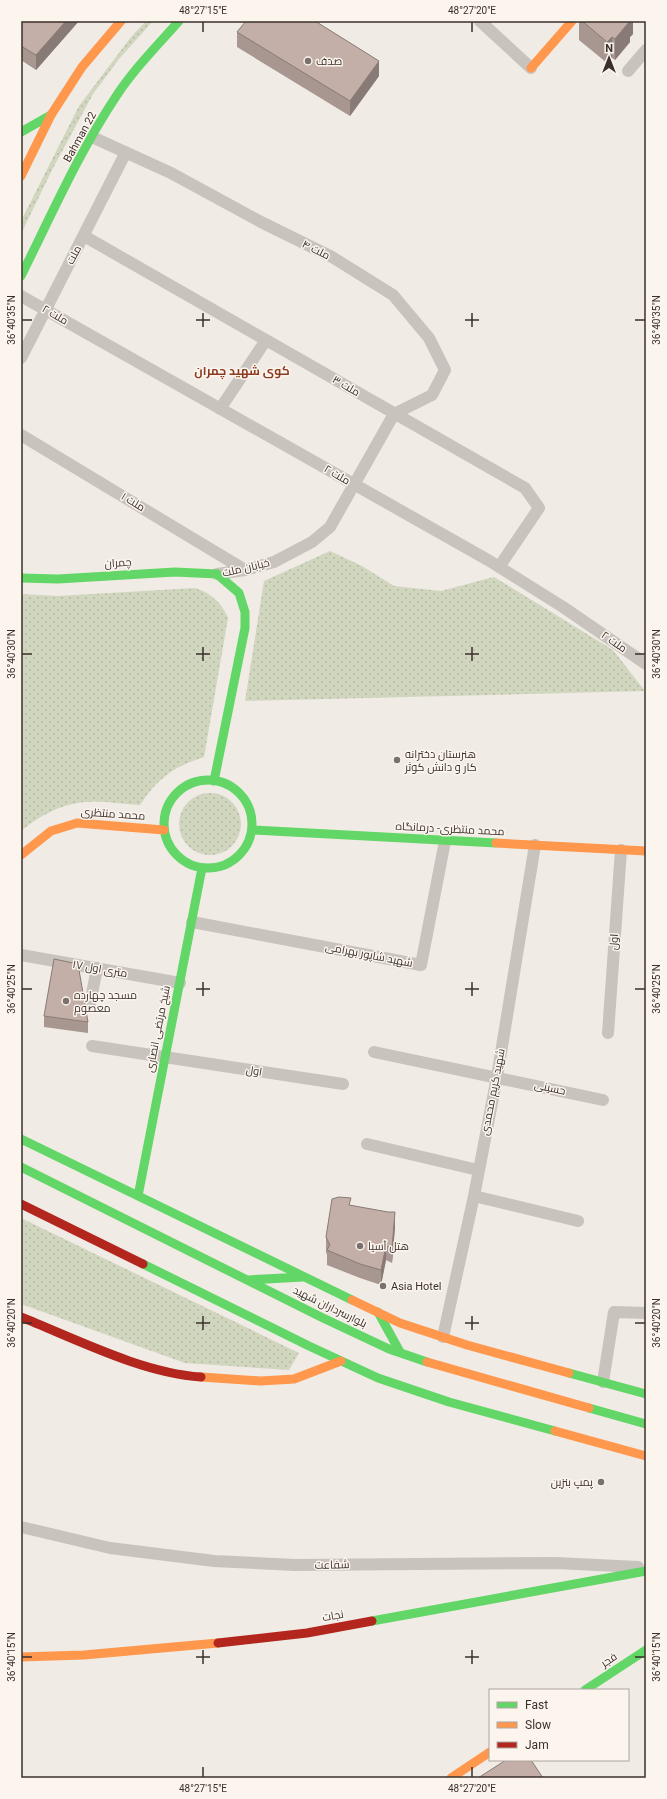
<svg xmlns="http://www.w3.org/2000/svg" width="667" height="1799" font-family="Roboto,Cairo,sans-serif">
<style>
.grass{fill:url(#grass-dots)}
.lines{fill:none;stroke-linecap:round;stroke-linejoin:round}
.street{stroke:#c9c3be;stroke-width:12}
.fast{stroke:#63d668;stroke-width:9}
.slow{stroke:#ff974d;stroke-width:9}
.jam{stroke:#b3261e;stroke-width:9}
.wall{fill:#a89690}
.shaded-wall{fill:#887a75}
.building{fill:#c3afa7;stroke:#887a75}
.ticks{fill:none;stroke:#3b302b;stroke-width:1.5}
.poi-dot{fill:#7a716c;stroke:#fbf5ee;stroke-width:1.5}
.labels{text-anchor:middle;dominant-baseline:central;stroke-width:3;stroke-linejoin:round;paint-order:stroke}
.poi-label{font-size:11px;fill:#3b302b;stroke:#fbf5ee;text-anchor:start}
.street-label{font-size:11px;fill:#3b302b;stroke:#fbf5ee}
.neighbourhood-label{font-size:12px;font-weight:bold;fill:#8c3b22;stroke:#fbf5ee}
.neatline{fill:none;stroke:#3b302b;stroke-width:1.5}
.ticks-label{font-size:10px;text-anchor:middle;fill:#3b302b}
</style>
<defs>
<pattern id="grass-dots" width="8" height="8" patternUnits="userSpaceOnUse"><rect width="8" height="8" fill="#d1d6bf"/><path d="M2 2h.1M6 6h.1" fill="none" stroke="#b4b8a4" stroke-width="1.8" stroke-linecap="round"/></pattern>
</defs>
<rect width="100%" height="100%" fill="#f0ebe5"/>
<path class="grass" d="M 146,21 L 153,21 L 119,59 L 93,94 L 52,170 L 21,234 L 21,221 L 79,106 L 131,37 Z
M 330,551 L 362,566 L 394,586 L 441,591 L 494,577 L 613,650 L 645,691 L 245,701 L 264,581 Z
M 195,588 C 211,593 221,602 228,618 L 204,757 C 173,767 158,778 140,805 C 122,804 102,800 85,802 C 61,804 39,816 21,831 L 21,594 L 58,596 Z
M179 824a31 31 0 1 1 62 0a31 31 0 1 1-62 0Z
M 21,1218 L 299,1353 L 289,1370 L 185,1363 L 21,1304 Z"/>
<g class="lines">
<path class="street" d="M 480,21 L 531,68
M 628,71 L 646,50
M 92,137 L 171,173 L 261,222 L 332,257 L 393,295 L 429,338 L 445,370 L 432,395 L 394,414 L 330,527 L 312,542 L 274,562 L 245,570 L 217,574
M 84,236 L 525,488 L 539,508 L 499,567
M 21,296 L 488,560 L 563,607 L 646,664
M 21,358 L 126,152
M 220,409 L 266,340
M 21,435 L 245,570
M 192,922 L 421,965 L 445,841
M 21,955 L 180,983
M 90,1004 L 97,968
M 608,1033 L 621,850
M 92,1046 L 343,1084
M 374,1052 L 603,1100
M 367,1144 L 478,1170
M 474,1196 L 578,1221
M 443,1337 L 474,1196 L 497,1077 L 535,845
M 603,1382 L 614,1312 L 646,1313
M 21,1527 L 110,1548 L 214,1561 L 295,1565 L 556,1563 L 638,1567"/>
<path class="fast" d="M 21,132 L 51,115
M 21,276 C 51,216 78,154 115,98 C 133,70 157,46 179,21
M 21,578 L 58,579 L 175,572 L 217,574 L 239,593 L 245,612 L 245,628 L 214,781
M164 824a44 44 0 1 1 88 0a44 44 0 1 1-88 0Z
M 252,830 L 496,843
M 21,1139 L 352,1300
M 21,1167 L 323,1318 L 389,1349 L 427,1362
M 138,1196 L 202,868
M 143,1264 L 309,1346 L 378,1378 L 449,1402 L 555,1431
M 247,1280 L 303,1277
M 378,1312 L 400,1352
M 569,1373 L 646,1394
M 589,1408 L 646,1424
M 372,1621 L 646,1571
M 585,1690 L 646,1650"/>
<path class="slow" d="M 531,68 L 572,21
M 21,176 L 51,115 L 82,67 L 121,21
M 496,843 L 646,851
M 21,855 L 51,831 L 77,823 L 164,830
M 352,1300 L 400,1323 L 467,1345 L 569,1373
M 427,1362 L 589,1408
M 201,1377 L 261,1381 L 294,1379 L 341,1361
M 555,1431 L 646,1456
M 21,1657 L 84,1655 L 218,1643
M 451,1778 L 490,1752"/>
<path class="jam" d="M 21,1204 L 143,1264
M 21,1317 C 76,1339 142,1373 201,1377
M 218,1643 L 307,1633 L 372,1621"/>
</g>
<path class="wall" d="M 21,21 L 79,21 L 36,70 L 21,60 Z
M 579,21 L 633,21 L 633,34 L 630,37 L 630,42 L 615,60 L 612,58 L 607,63 L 579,40 Z
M 237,32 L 379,76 L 350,116 L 237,47 Z
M 44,1016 L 88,1022 L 88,1033 L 44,1027 Z
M 351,1205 L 395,1227 L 392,1263 L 386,1260 L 381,1285 L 360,1278 L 327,1265 L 327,1255 L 326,1252 L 326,1237 Z"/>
<path class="shaded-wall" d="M 66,21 L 79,21 L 36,70 L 36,55 Z
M 628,21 L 633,21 L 633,34 L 630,37 L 630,42 L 615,60 L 615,39 Z
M 612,37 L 612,58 L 607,63 L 607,42 Z
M 379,61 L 379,76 L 350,116 L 350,101 Z
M 395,1212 L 395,1227 L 392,1263 L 392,1248 Z
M 386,1246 L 386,1260 L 381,1285 L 381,1270 Z"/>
<path class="building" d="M 21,21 L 66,21 L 36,55 L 21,46 Z
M 246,21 L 315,21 L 379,61 L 350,101 L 237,32 Z
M 582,21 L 630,21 L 615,39 L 612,37 L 607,42 Z
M 54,959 L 78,964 L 88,1022 L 44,1016 Z
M 339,1197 L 351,1198 L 349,1205 L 388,1212 L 395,1212 L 392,1248 L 386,1246 L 381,1270 L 360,1264 L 327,1250 L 330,1245 L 326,1237 L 332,1199 Z
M 506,1760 L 531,1760 L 543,1778 L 478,1778 Z"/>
<path class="ticks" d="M 203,22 L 203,32M 472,22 L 472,32M 203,313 L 203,327M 472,313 L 472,327M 22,320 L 32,320M 196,320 L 210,320M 465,320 L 479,320M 635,320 L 645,320M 203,647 L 203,661M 472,647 L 472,661M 22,654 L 32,654M 196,654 L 210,654M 465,654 L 479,654M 635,654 L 645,654M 203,982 L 203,996M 472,982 L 472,996M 22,989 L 32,989M 196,989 L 210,989M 465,989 L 479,989M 635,989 L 645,989M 203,1316 L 203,1330M 472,1316 L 472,1330M 22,1323 L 32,1323M 196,1323 L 210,1323M 465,1323 L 479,1323M 635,1323 L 645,1323M 203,1650 L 203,1664M 472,1650 L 472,1664M 22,1657 L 32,1657M 196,1657 L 210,1657M 465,1657 L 479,1657M 635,1657 L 645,1657M 203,1767 L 203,1777M 472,1767 L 472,1777"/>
<g class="poi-dot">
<circle cx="308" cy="61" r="4"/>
<circle cx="397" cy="760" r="4"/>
<circle cx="66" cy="1001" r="4"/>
<circle cx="360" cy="1246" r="4"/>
<circle cx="383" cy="1286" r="4"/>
<circle cx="601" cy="1482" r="4"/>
</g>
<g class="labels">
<g class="poi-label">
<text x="316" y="61">صدف</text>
<text x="405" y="754">هنرستان دخترانه<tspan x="405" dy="13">کار و دانش کوثر</tspan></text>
<text x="74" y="995">مسجد چهارده<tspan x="74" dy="13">معصوم</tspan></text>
<text x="368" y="1246">هتل آسیا</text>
<text x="391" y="1286">Asia Hotel</text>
<text x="593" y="1482" text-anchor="end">پمپ بنزین</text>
</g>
<g class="street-label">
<text transform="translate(80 137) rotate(-61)">Bahman 22</text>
<text transform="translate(316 250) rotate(27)">ملت ۴</text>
<text transform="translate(74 255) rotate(-62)">ملت</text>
<text transform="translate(55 315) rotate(30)">ملت ۲</text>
<text transform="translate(346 386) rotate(30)">ملت ۳</text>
<text transform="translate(337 475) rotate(30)">ملت ۲</text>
<text transform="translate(133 502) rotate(31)">ملت ۱</text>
<text transform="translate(118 563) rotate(-4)">چمران</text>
<text transform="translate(246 568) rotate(-13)">خیابان ملت</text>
<text transform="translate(614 642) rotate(35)">ملت ۲</text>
<text transform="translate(113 814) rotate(4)">محمد منتظری</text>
<text transform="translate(450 829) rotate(3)">محمد منتظری- درمانگاه</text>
<text transform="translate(614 942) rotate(-86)">اول</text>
<text transform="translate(369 955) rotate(11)">شهید شاپور بهرامی</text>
<text transform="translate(100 969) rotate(10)">۱۷ متری اول</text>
<text transform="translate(158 1029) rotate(-79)">شیخ مرتضی انصاری</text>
<text transform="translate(254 1071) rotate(9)">اول</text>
<text transform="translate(550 1088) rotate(12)">حسینی</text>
<text transform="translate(493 1092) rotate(-79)">شهید کریم محمدی</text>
<text transform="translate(330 1307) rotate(26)">بلوارسرداران شهید</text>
<text transform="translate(332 1565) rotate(-1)">شفاعت</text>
<text transform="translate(333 1616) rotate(-10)">نجات</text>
<text transform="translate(609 1660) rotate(-33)">فجر</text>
</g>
<g class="neighbourhood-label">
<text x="242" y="371">کوی شهید چمران</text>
</g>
</g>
<rect width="667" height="1799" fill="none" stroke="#fbf5ee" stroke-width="44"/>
<rect x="489" y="1689" width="140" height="72" fill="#fbf5ee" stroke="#aea6a0"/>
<rect x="497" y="1702" width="20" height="6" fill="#63d668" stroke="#aea6a0"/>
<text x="525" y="1709" font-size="12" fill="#3b302b">Fast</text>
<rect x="497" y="1722" width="20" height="6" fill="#ff974d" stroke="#aea6a0"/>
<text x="525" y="1729" font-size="12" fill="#3b302b">Slow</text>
<rect x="497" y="1742" width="20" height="6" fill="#b3261e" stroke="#aea6a0"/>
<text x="525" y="1749" font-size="12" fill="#3b302b">Jam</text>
<g transform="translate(609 58)" stroke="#fbf5ee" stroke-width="3" paint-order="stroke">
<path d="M0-3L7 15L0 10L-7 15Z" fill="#3b302b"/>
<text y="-6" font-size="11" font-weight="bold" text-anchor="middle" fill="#3b302b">N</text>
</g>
<rect x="22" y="22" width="623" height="1755" class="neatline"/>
<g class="ticks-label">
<text x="203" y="14">48°27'15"E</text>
<text x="472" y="14">48°27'20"E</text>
<text transform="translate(11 320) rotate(-90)" y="4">36°40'35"N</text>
<text transform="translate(656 320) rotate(-90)" y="4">36°40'35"N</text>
<text transform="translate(11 654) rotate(-90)" y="4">36°40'30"N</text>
<text transform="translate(656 654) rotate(-90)" y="4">36°40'30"N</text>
<text transform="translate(11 989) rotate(-90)" y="4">36°40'25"N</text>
<text transform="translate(656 989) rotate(-90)" y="4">36°40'25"N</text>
<text transform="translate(11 1323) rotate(-90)" y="4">36°40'20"N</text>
<text transform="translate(656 1323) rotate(-90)" y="4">36°40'20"N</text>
<text transform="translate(11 1657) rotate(-90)" y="4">36°40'15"N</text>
<text transform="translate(656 1657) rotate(-90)" y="4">36°40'15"N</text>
<text x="203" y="1792">48°27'15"E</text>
<text x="472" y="1792">48°27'20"E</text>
</g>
</svg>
